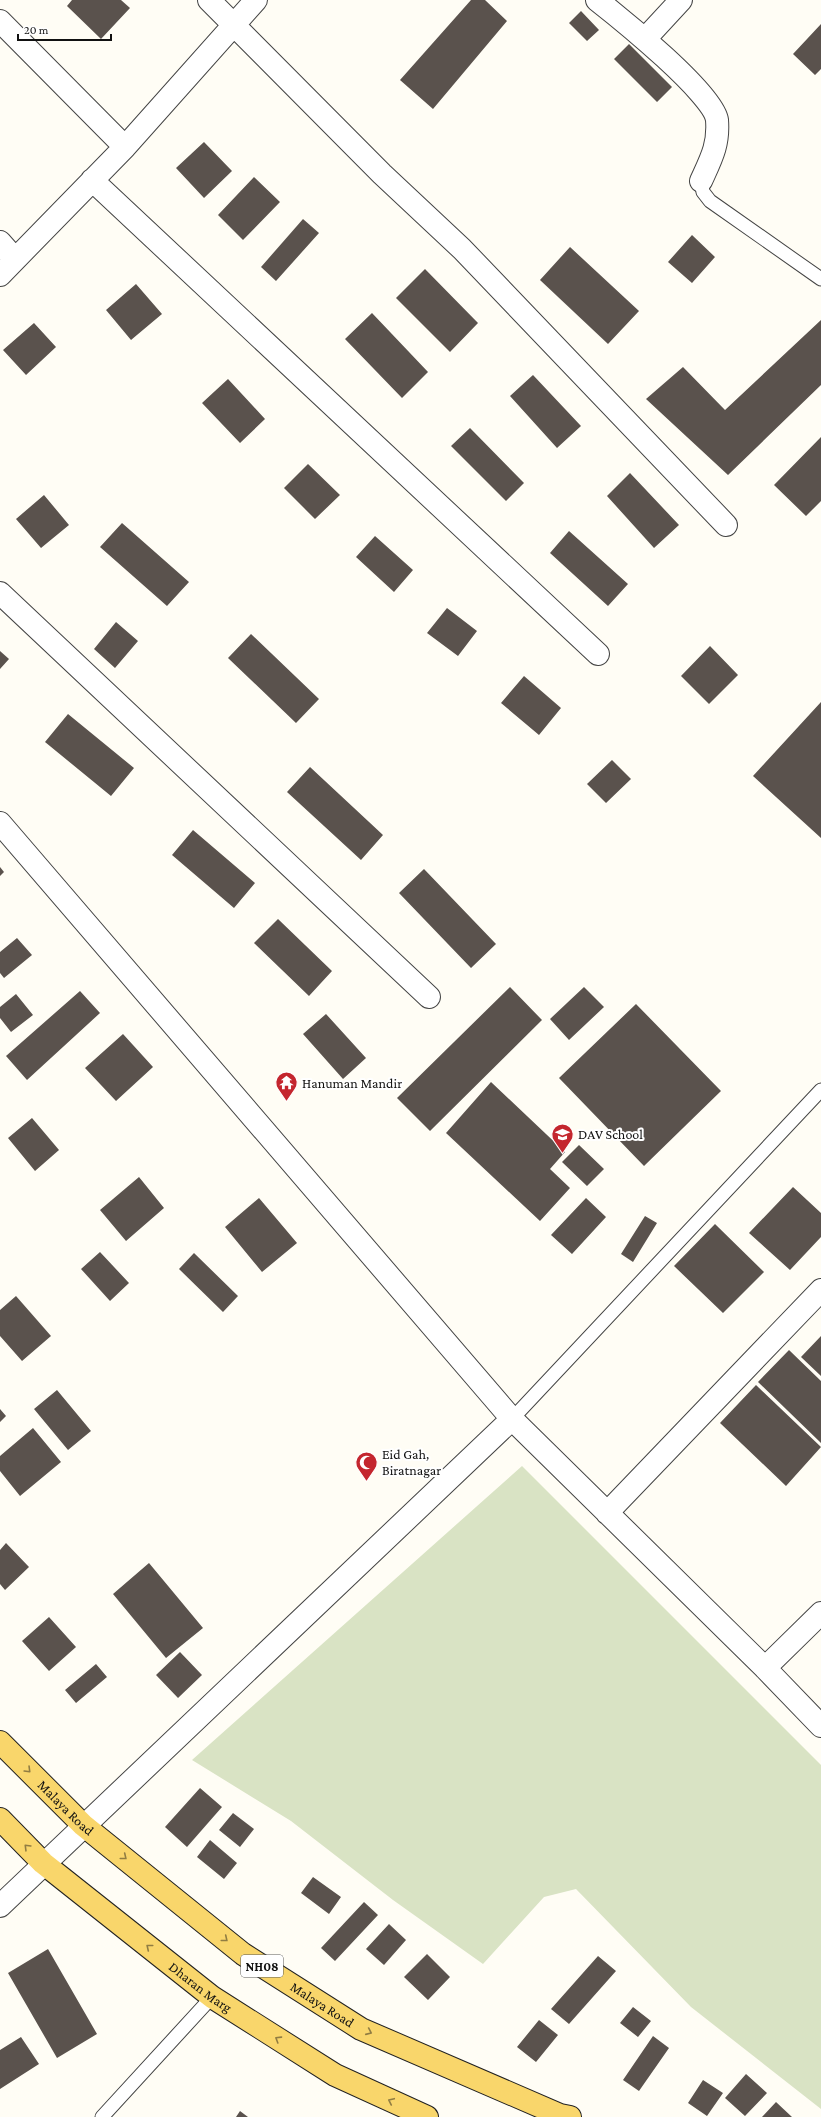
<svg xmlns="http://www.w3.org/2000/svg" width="821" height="2117" font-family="'Crimson Pro',serif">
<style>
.cemetery{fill:#d9e3c4}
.building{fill:#5a524d}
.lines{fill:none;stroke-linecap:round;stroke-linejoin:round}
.lane-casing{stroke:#444;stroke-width:15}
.street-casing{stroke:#444;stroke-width:24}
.primary-casing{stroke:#222;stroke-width:24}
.lane{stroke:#fff;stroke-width:13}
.street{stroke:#fff;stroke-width:22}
.primary{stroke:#f9d66b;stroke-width:22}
.oneway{stroke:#917d42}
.labels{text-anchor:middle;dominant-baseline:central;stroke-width:4;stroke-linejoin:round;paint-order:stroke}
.shield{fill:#fff;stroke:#585858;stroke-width:1}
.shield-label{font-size:13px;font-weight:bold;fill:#111}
.poi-label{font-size:14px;fill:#111;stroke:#fff;text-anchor:start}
.street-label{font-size:14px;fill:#111;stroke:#fff}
</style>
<rect width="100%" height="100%" fill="#fffdf5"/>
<path class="cemetery" d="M 522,1466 L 821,1765 L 821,2109 L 691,2007 L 576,1889 L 544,1897 L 483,1964 L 393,1900 L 291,1821 L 192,1760 Z"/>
<path class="building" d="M 72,0 L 121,0 L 130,8 L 101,39 L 67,6 Z
M 471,0 L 485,0 L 507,21 L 433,109 L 400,80 Z
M 581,11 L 599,30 L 587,41 L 569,23 Z
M 821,24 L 821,69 L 815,75 L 793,54 Z
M 629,44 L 672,87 L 657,102 L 614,59 Z
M 204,142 L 232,171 L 204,198 L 176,168 Z
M 254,177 L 280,202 L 243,240 L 218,215 Z
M 303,219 L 319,233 L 276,281 L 261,267 Z
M 692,235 L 715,257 L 692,283 L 668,262 Z
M 570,247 L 639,311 L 608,344 L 540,280 Z
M 425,269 L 478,323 L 450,352 L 396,298 Z
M 136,284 L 162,314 L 131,340 L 106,310 Z
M 372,313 L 428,372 L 402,398 L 345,339 Z
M 821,320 L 821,385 L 728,475 L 646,399 L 683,367 L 725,410 Z
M 34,323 L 56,347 L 26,375 L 3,350 Z
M 533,375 L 581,426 L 557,448 L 510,396 Z
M 228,379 L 265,419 L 240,443 L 202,403 Z
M 470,428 L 524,483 L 506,501 L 451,446 Z
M 821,437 L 821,501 L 806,516 L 774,485 Z
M 308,464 L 340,495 L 315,519 L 284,488 Z
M 630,473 L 679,525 L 654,548 L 607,496 Z
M 44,495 L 69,525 L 41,548 L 16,519 Z
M 122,523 L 189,582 L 167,606 L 100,547 Z
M 569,531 L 628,584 L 608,606 L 550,553 Z
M 375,536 L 413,570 L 394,592 L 356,557 Z
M 447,608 L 477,631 L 458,656 L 427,633 Z
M 116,622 L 138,641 L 115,668 L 94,649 Z
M 251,634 L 319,699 L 296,723 L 228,658 Z
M 710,646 L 738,675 L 709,704 L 681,676 Z
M 0,651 L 9,659 L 0,669 Z
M 524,676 L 561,708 L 539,735 L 501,703 Z
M 821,702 L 821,838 L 753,776 Z
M 68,714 L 134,768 L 111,796 L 45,742 Z
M 612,760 L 631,779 L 606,803 L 587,784 Z
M 310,767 L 383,835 L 361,860 L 287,792 Z
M 193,830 L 255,883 L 234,908 L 172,855 Z
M 0,867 L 4,872 L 0,876 Z
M 424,869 L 496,944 L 471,968 L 399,893 Z
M 278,919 L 332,971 L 309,996 L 254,943 Z
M 17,938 L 32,955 L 4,978 L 0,973 L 0,952 Z
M 510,987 L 542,1020 L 430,1131 L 397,1098 Z
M 584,987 L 604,1007 L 569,1040 L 550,1019 Z
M 80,991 L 100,1013 L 27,1080 L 6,1056 Z
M 16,994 L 33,1015 L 11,1032 L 0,1018 L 0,1007 Z
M 636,1004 L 721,1091 L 644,1166 L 559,1078 Z
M 326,1014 L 366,1058 L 343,1079 L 303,1034 Z
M 123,1034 L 153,1067 L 116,1101 L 85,1068 Z
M 491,1082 L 565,1152 L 550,1169 L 570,1188 L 540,1221 L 446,1133 Z
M 32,1118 L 59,1150 L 35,1171 L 8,1138 Z
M 579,1145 L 604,1169 L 587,1186 L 562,1162 Z
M 139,1177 L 164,1208 L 126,1241 L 100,1210 Z
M 793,1187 L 821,1213 L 821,1237 L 790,1270 L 749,1233 Z
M 259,1198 L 297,1243 L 262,1272 L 225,1227 Z
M 586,1198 L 606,1217 L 572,1254 L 551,1235 Z
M 645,1216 L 657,1223 L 633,1262 L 621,1254 Z
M 715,1224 L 764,1272 L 723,1313 L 674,1266 Z
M 100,1252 L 129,1283 L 110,1301 L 81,1269 Z
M 194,1253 L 238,1296 L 223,1312 L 179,1269 Z
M 16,1296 L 51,1336 L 22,1361 L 0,1336 L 0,1310 Z
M 821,1336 L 821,1376 L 801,1357 Z
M 789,1350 L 821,1381 L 821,1443 L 758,1382 Z
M 756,1385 L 821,1447 L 786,1486 L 720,1423 Z
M 57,1390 L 91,1431 L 68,1450 L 34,1409 Z
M 0,1409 L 6,1416 L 0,1422 Z
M 33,1428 L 61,1462 L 20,1496 L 0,1471 L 0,1456 Z
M 6,1543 L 29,1567 L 5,1590 L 0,1584 L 0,1550 Z
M 149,1563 L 203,1628 L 166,1658 L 113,1594 Z
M 49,1617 L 76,1647 L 49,1671 L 22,1641 Z
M 180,1652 L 202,1675 L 178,1698 L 156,1675 Z
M 96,1664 L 107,1677 L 76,1703 L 65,1690 Z
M 200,1788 L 222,1807 L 187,1847 L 165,1827 Z
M 233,1813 L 254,1829 L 240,1847 L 219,1830 Z
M 210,1840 L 237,1863 L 224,1879 L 197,1857 Z
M 313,1877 L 341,1897 L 329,1914 L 301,1893 Z
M 364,1902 L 378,1915 L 335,1961 L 321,1948 Z
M 389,1924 L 406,1940 L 384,1965 L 366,1949 Z
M 48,1949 L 97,2034 L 57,2058 L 8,1973 Z
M 427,1954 L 450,1977 L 428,2000 L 404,1977 Z
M 598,1956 L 616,1971 L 569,2024 L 551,2009 Z
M 633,2007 L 651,2021 L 638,2037 L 620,2023 Z
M 539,2020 L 558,2035 L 536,2062 L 517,2047 Z
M 653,2036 L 669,2048 L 639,2091 L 623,2080 Z
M 21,2037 L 39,2064 L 0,2089 L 0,2050 Z
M 746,2074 L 767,2093 L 745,2116 L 725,2098 Z
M 703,2080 L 723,2093 L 707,2116 L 688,2103 Z
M 776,2102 L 792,2117 L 762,2117 Z
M 240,2111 L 248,2117 L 236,2117 Z"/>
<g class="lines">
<defs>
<path id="lane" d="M 701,181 L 703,192 L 710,201 L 821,279
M 512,1419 L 821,1090
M 102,2117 L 212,1997"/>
<path id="street" d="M 209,0 L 382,174 L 462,249 L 726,525
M 597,0 C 620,18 714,94 717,120 C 719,145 711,159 701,181
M 0,21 L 125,147
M 645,39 L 681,0
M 92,180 L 598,654
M 0,242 L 15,259
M 0,275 L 125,147 L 256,0
M 0,593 L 429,997
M 0,823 L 512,1419 L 0,1906
M 512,1419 L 765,1668 L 821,1726
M 607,1513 L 821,1290
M 765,1668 L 821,1613"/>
<g id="primary">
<path id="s1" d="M 0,1742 L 83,1825 L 243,1954 L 361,2029 L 560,2115 L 570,2117"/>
<path id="s2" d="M 0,1819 L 43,1863 L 212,1997 L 335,2075 L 427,2117"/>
</g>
</defs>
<use href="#lane" class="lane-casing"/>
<use href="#street" class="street-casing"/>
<use href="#primary" class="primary-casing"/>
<use href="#lane" class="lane"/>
<use href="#street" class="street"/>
<use href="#primary" class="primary"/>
</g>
<defs><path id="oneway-chevron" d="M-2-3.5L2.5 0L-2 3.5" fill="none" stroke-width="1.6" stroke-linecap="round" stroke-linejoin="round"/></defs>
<g class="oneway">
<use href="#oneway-chevron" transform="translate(28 1770) rotate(45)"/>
<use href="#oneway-chevron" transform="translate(27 1847) rotate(-135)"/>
<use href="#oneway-chevron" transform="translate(124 1857) rotate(39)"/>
<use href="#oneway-chevron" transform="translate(225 1939) rotate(39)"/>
<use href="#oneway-chevron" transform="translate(149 1947) rotate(-141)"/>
<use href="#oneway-chevron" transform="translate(369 2032) rotate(24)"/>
<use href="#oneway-chevron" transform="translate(278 2039) rotate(-148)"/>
<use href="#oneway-chevron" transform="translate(391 2101) rotate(-155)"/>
</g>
<defs>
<symbol id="temple-pin" viewBox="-11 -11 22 30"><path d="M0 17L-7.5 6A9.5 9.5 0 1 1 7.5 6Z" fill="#c4262e" stroke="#fff"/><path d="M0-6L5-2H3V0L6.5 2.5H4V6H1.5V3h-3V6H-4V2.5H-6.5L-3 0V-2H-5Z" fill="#fff"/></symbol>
<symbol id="school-pin" viewBox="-11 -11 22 30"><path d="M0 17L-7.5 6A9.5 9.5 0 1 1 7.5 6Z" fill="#c4262e" stroke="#fff"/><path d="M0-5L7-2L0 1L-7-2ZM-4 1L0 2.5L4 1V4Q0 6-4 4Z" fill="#fff"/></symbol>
<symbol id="mosque-pin" viewBox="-11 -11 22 30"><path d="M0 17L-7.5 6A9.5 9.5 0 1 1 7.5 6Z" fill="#c4262e" stroke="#fff"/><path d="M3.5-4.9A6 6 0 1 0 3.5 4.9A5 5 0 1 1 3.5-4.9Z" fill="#fff"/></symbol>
</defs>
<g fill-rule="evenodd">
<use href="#temple-pin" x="274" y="1070" width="25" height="34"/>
<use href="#school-pin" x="550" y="1122" width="25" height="34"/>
<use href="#mosque-pin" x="354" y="1450" width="25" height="34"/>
</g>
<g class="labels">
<rect class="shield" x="241" y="1955" width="42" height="22" rx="3"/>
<g class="shield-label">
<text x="262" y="1966">NH08</text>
</g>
<g class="poi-label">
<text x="302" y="1083">Hanuman Mandir</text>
<text x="578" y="1134">DAV School</text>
<text x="382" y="1454">Eid Gah,<tspan x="382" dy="16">Biratnagar</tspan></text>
</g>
<g class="street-label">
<text stroke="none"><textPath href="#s1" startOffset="93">Malaya Road</textPath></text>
<text stroke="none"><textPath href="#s2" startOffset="262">Dharan Marg</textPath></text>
<text stroke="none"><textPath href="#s1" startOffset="417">Malaya Road</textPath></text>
</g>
</g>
<path d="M18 34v6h93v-6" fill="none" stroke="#111111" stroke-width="2"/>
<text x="24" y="34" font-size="12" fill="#111111" stroke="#ffffff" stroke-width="3" paint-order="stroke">20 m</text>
</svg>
